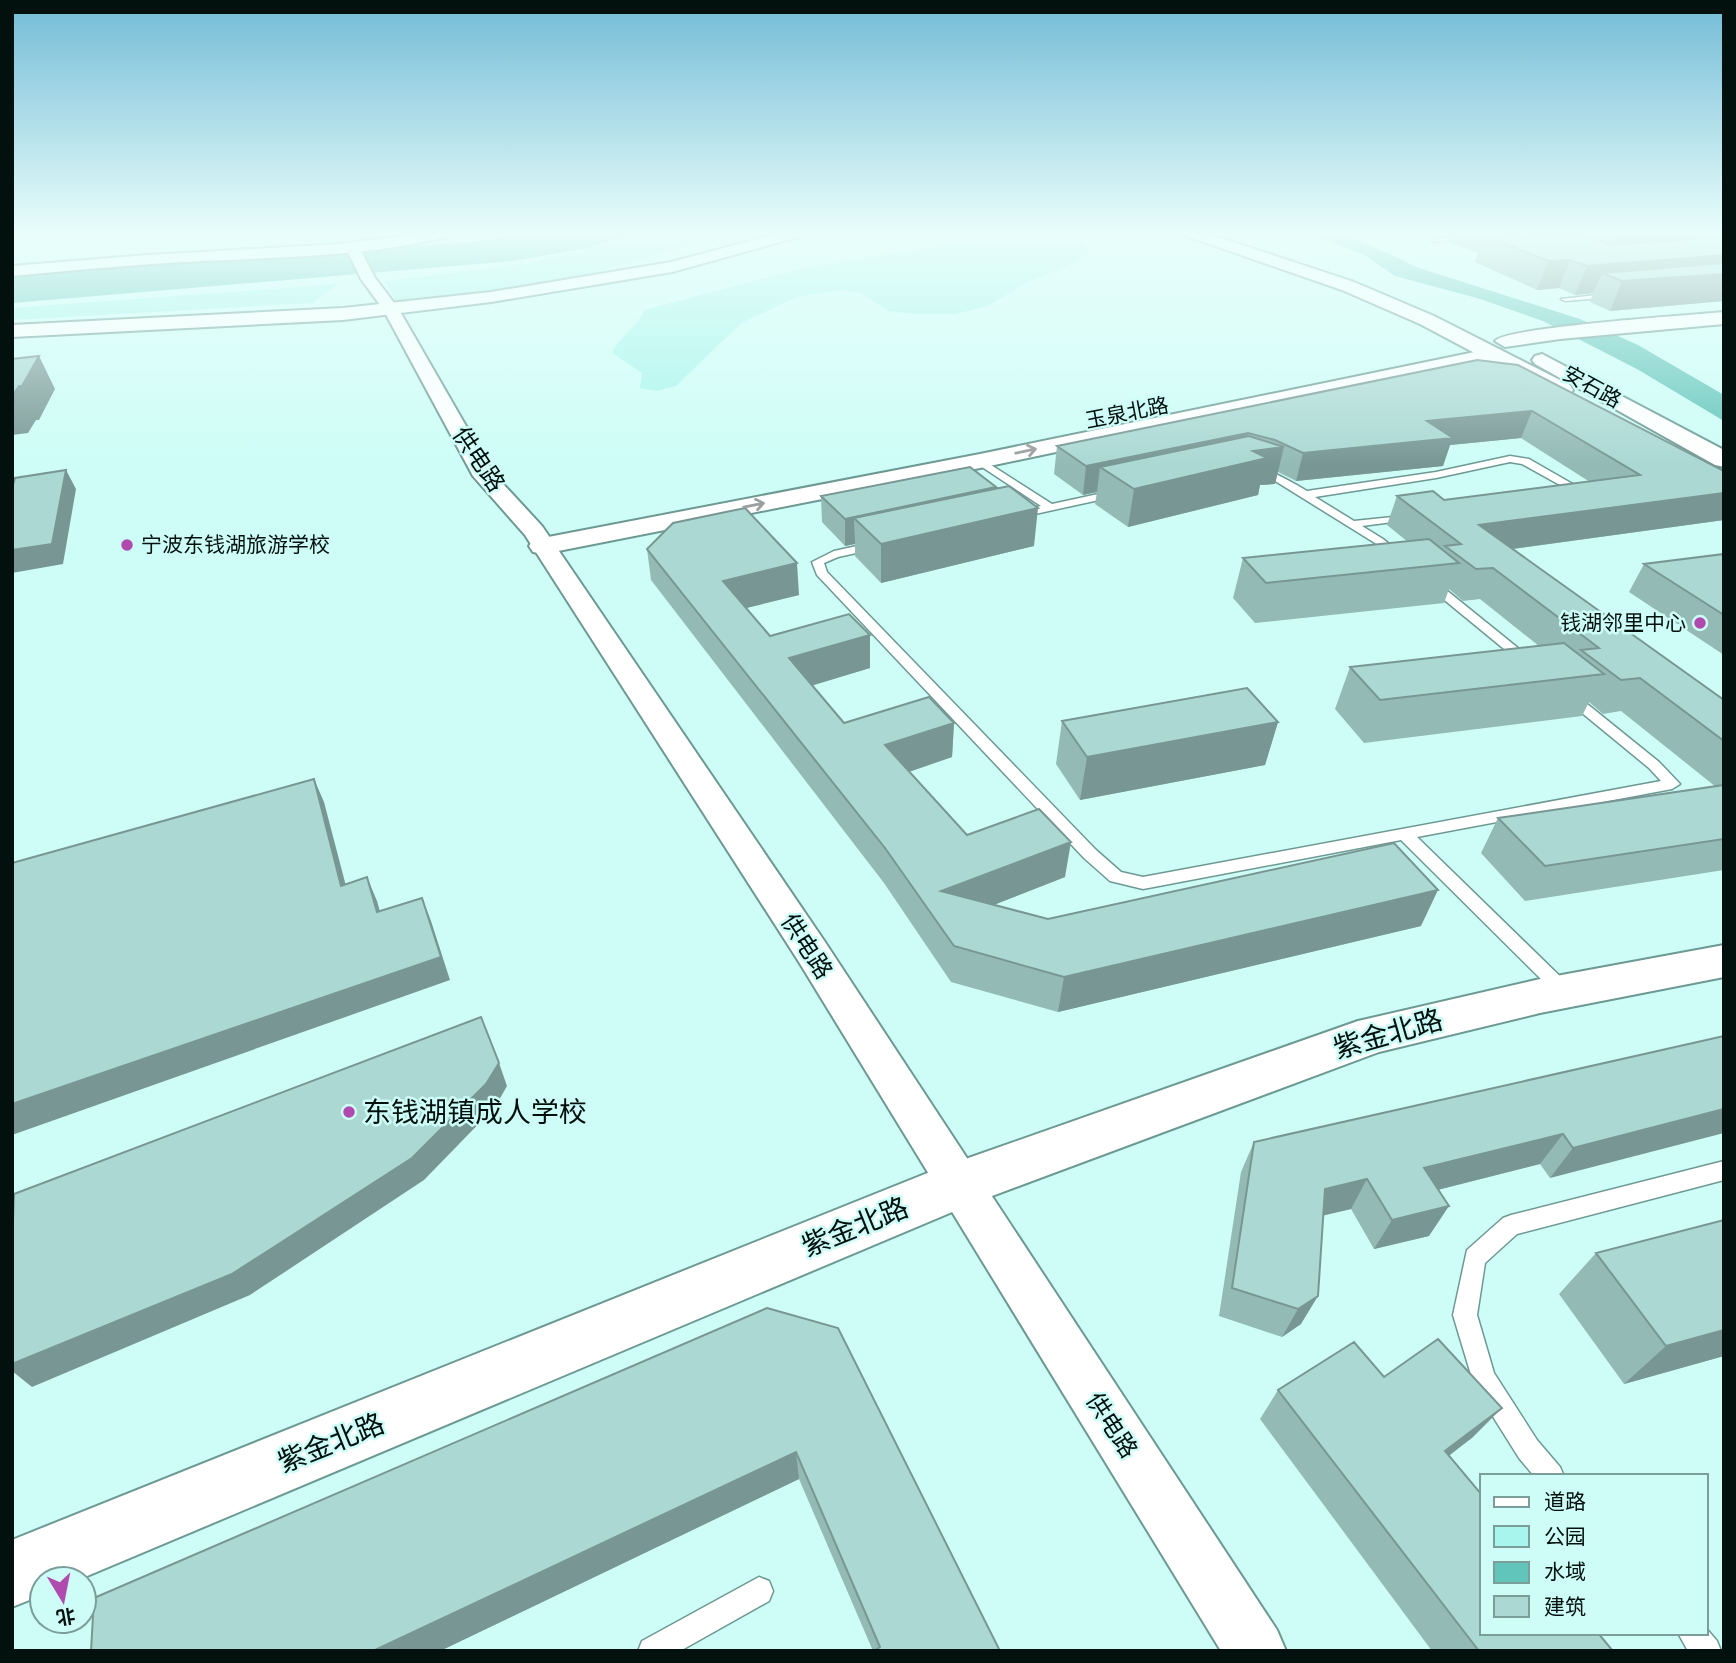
<svg xmlns="http://www.w3.org/2000/svg" width="1736" height="1663" font-family="Jost,'Noto Sans SC',sans-serif">
<style>
.green{fill:#a7f5ec}
.water{fill:#62c5bb}
.lines{fill:none;stroke-linecap:round;stroke-linejoin:round}
.service-casing{stroke:#6d9993;stroke-width:3}
.minor-casing{stroke:#6d9993;stroke-width:4}
.tertiary-casing{stroke:#6d9993;stroke-width:4}
.primary-casing{stroke:#6d9993;stroke-width:4}
.service{fill:#fff;fill-rule:evenodd}
.minor{fill:#fff;fill-rule:evenodd}
.tertiary{fill:#fff;fill-rule:evenodd}
.primary{fill:#fff;fill-rule:evenodd}
.wall{fill:#93bab5}
.shaded-wall{fill:#789794}
.building{fill:#abd8d3;stroke:#789794;stroke-width:2}
.oneway{stroke:#9a9f9f}
.poi-dot{fill:#b04aae;stroke:#cefdf7;stroke-width:2.5}
.labels{text-anchor:middle;dominant-baseline:central;stroke-width:5;stroke-linejoin:round;paint-order:stroke}
.far-street-label{font-size:21px;fill:#02100e;stroke:#cefdf7}
.far-poi-label{font-size:21px;fill:#02100e;stroke:#cefdf7;text-anchor:start}
.street-label{font-size:24px;fill:#02100e;stroke:#cefdf7}
.near-street-label{font-size:28px;fill:#02100e;stroke:#cefdf7}
.near-poi-label{font-size:28px;fill:#02100e;stroke:#cefdf7;text-anchor:start}
</style>
<rect width="100%" height="100%" fill="#cefdf7"/>
<path class="green" d="M 651,233 L 731,233 L 572,279 L 399,306 L 385,281 L 525,264 Z
M 1017,233 L 1076,233 L 1082,235 L 1082,242 L 1090,251 L 1076,262 L 1028,282 L 988,306 L 955,314 L 914,314 L 888,311 L 861,293 L 841,290 L 797,297 L 741,323 L 676,386 L 657,391 L 640,388 L 642,373 L 612,353 C 620,335 637,329 644,310 L 800,269 Z
M 338,284 L 313,303 L 12,320 L 12,308 Z"/>
<path class="water" d="M 529,233 L 639,233 L 587,248 L 512,261 L 12,303 L 12,273 L 472,242 Z
M 1307,233 L 1343,233 L 1419,268 L 1580,319 L 1638,345 L 1724,395 L 1724,421 L 1637,369 L 1543,321 L 1477,298 L 1395,276 L 1363,254 Z"/>
<g class="lines">
<defs>
<path id="service" d="M 1483,233 L 1502,233 L 1434,242 L 1431,240 Z
M 1613,293 L 1616,297 L 1565,301 L 1561,299 Z
M 1510,456 L 1529,459 L 1576,486 L 1575,495 L 1562,498 L 1561,496 L 1567,489 L 1522,464 L 1510,462 L 1436,478 L 1315,497 L 1354,521 L 1412,515 L 1412,519 L 1408,520 L 1362,526 L 1383,539 L 1659,762 L 1680,784 L 1672,789 L 1417,837 L 1570,986 L 1573,991 L 1570,996 L 1564,998 L 1558,996 L 1401,840 L 1143,889 L 1110,881 L 1084,858 L 817,575 L 812,562 L 834,551 L 1041,506 L 976,463 L 975,461 L 980,458 L 1052,504 L 1241,463 C 1266,467 1285,478 1307,491 L 1436,472 ZM 1241,469 L 1253,471 L 1272,479 L 1375,543 L 1649,768 L 1661,781 L 1143,877 L 1121,872 L 1096,850 L 827,572 L 824,563 L 838,557 Z
M 1724,1161 L 1724,1180 L 1517,1234 L 1485,1263 L 1477,1315 L 1494,1373 L 1537,1440 L 1560,1467 L 1564,1476 L 1534,1476 L 1519,1458 L 1475,1388 L 1453,1315 L 1467,1250 L 1503,1218 L 1511,1215 Z
M 759,1577 L 769,1581 L 773,1591 L 769,1601 L 680,1651 L 638,1651 L 642,1641 Z
M 1706,1628 L 1717,1641 L 1721,1651 L 1688,1651 L 1678,1633 L 1706,1633 Z"/>
<path id="minor" d="M 353,244 L 358,245 L 375,278 L 398,308 L 493,473 L 542,526 L 825,942 L 1277,1630 L 1286,1651 L 1221,1651 L 799,962 L 525,535 L 473,476 L 383,309 L 361,279 L 346,248 Z"/>
<path id="tertiary" d="M 426,233 L 454,233 L 451,236 C 370,256 286,257 203,261 C 139,264 76,270 12,276 L 12,266 L 148,255 L 339,244 Z
M 780,233 L 805,233 L 802,236 L 672,272 L 491,302 L 343,320 L 12,337 L 12,325 L 343,308 L 491,292 L 671,262 Z
M 1724,312 L 1724,324 L 1560,339 L 1505,347 L 1495,341 C 1506,327 1694,315 1724,312 Z
M 1494,348 L 1501,350 L 1504,354 L 1501,358 L 980,468 L 543,554 L 533,552 L 529,546 L 533,540 L 543,538 L 980,454 Z
M 1724,945 L 1724,977 L 1540,1013 L 1379,1052 L 976,1202 L 80,1579 L 42,1579 L 42,1595 L 12,1607 L 12,1540 L 940,1168 L 1358,1021 L 1540,979 Z"/>
<path id="primary" d="M 1183,233 L 1206,233 L 1354,282 L 1434,316 L 1570,385 L 1573,390 L 1570,395 L 1554,395 L 1420,324 L 1342,290 L 1186,236 Z
M 1542,354 L 1724,450 L 1724,467 L 1715,465 L 1535,364 L 1532,360 L 1535,356 Z"/>
</defs>
<use href="#service" class="service-casing"/>
<use href="#minor" class="minor-casing"/>
<use href="#tertiary" class="tertiary-casing"/>
<use href="#primary" class="primary-casing"/>
<use href="#service" class="service"/>
<use href="#minor" class="minor"/>
<use href="#tertiary" class="tertiary"/>
<use href="#primary" class="primary"/>
</g>
<path class="wall" d="M 1430,233 L 1724,233 L 1724,301 L 1610,311 L 1590,302 L 1593,293 L 1575,295 L 1559,288 L 1537,290 L 1475,262 L 1478,253 L 1451,243 L 1454,234 L 1439,236 Z
M 1477,360 L 1724,520 L 1513,549 L 1724,700 L 1724,870 L 1525,901 L 1481,853 L 1498,818 L 1716,787 L 1621,711 L 1603,714 L 1589,702 L 1582,716 L 1364,743 L 1335,709 L 1350,667 L 1539,646 L 1480,599 L 1463,601 L 1449,589 L 1444,603 L 1255,623 L 1233,598 L 1243,558 L 1408,542 L 1387,525 L 1397,496 L 1444,500 L 1590,482 L 1521,438 L 1450,445 L 1443,466 L 1296,481 L 1278,472 L 1275,484 L 1260,485 L 1258,495 L 1128,527 L 1095,504 L 1097,492 L 1083,495 L 1054,474 L 1057,446 Z
M 821,496 L 1034,546 L 881,583 L 855,556 L 855,544 L 845,546 L 822,522 Z
M 647,549 L 799,595 L 746,608 L 770,636 L 870,668 L 812,685 L 844,723 L 954,723 L 952,757 L 909,772 L 967,835 L 1065,877 L 993,905 L 1048,919 L 1421,926 L 1058,1012 L 951,982 L 884,883 L 651,580 Z
M 1724,554 L 1724,655 L 1629,592 L 1644,564 Z
M 1062,721 L 1278,722 L 1265,765 L 1080,800 L 1056,764 Z
M 1724,1036 L 1550,1178 L 1540,1164 L 1438,1190 L 1429,1236 L 1374,1249 L 1351,1209 L 1323,1215 L 1301,1324 L 1282,1337 L 1219,1316 L 1241,1172 L 1254,1142 Z
M 1724,1220 L 1724,1356 L 1624,1384 L 1559,1294 L 1596,1253 Z
M 767,1308 L 1000,1651 L 873,1651 L 799,1479 L 440,1651 L 91,1651 Z
M 1384,1377 L 1473,1437 L 1449,1455 L 1613,1651 L 1432,1651 L 1260,1419 L 1278,1390 Z"/>
<path class="shaded-wall" d="M 1440,233 L 1454,233 L 1454,234 L 1439,236 Z
M 1662,233 L 1724,233 L 1724,254 L 1601,263 L 1612,236 Z
M 1724,255 L 1724,301 L 1610,311 L 1622,281 L 1602,273 L 1593,293 L 1575,295 L 1587,266 Z
M 1570,260 L 1559,288 L 1537,290 L 1548,261 Z
M 39,356 L 55,389 L 39,420 L 36,420 L 28,433 L 12,435 L 12,396 Z
M 1532,411 L 1521,438 L 1450,445 L 1443,466 L 1296,481 L 1303,453 L 1427,421 Z
M 1248,433 L 1242,460 L 1100,467 L 1097,492 L 1083,495 L 1086,466 Z
M 1284,447 L 1275,484 L 1260,485 L 1258,495 L 1128,527 L 1134,489 L 1253,451 Z
M 66,470 L 76,489 L 63,564 L 12,573 L 12,550 Z
M 996,487 L 854,518 L 855,544 L 845,546 L 845,519 Z
M 1724,493 L 1724,520 L 1467,555 L 1479,525 Z
M 1038,508 L 1034,546 L 881,583 L 881,544 Z
M 797,563 L 799,595 L 726,613 L 723,581 Z
M 870,635 L 870,668 L 791,692 L 789,658 Z
M 1278,722 L 1265,765 L 1080,800 L 1087,757 Z
M 954,723 L 952,757 L 885,780 L 885,745 Z
M 314,779 L 324,802 L 352,909 L 341,886 Z
M 1071,842 L 1065,877 L 940,926 L 941,891 Z
M 367,877 L 377,901 L 387,936 L 377,912 Z
M 1438,890 L 1421,926 L 1058,1012 L 1064,977 Z
M 422,898 L 431,921 L 450,980 L 12,1135 L 12,1104 Z
M 499,1063 L 507,1086 L 495,1107 L 424,1180 L 250,1295 L 32,1387 L 12,1371 L 12,1364 Z
M 1724,1109 L 1724,1133 L 1550,1178 L 1573,1148 Z
M 1563,1134 L 1540,1164 L 1405,1198 L 1424,1168 Z
M 1367,1179 L 1351,1209 L 1309,1219 L 1325,1189 Z
M 1449,1206 L 1429,1236 L 1374,1249 L 1392,1220 Z
M 1318,1296 L 1301,1324 L 1282,1337 L 1298,1309 Z
M 1724,1330 L 1724,1356 L 1624,1384 L 1666,1346 Z
M 1502,1408 L 1473,1437 L 1419,1479 L 1445,1451 Z
M 796,1452 L 799,1479 L 440,1651 L 373,1651 Z"/>
<path class="building" d="M 1506,233 L 1581,233 L 1611,245 L 1724,237 L 1724,255 L 1587,266 L 1570,260 L 1548,261 L 1484,235 L 1508,233 Z
M 1604,233 L 1662,233 L 1612,236 Z
M 1724,263 L 1724,274 L 1622,281 L 1602,273 Z
M 39,356 L 22,386 L 19,386 L 12,396 L 12,359 Z
M 1477,360 L 1518,365 L 1724,471 L 1724,493 L 1479,525 L 1724,700 L 1724,741 L 1640,678 L 1621,680 L 1581,650 L 1599,648 L 1493,568 L 1476,569 L 1445,546 L 1461,544 L 1397,496 L 1433,491 L 1444,500 L 1640,475 L 1532,411 L 1427,421 L 1453,438 L 1303,453 L 1275,440 L 1248,433 L 1086,466 L 1057,446 Z
M 1249,436 L 1284,447 L 1253,451 L 1267,458 L 1134,489 L 1100,467 Z
M 970,467 L 996,487 L 845,519 L 821,496 Z
M 66,470 L 52,544 L 12,550 L 12,488 L 15,478 Z
M 1009,486 L 1038,508 L 881,544 L 854,518 Z
M 745,508 L 797,563 L 723,581 L 770,636 L 849,614 L 870,635 L 789,658 L 844,723 L 929,697 L 954,723 L 885,745 L 967,835 L 1039,809 L 1071,842 L 941,891 L 1048,919 L 1394,843 L 1438,890 L 1064,977 L 954,946 L 885,848 L 647,549 L 673,523 Z
M 1429,539 L 1459,563 L 1266,583 L 1243,558 Z
M 1724,554 L 1724,615 L 1644,564 Z
M 1564,643 L 1604,674 L 1380,700 L 1350,667 Z
M 1247,688 L 1278,722 L 1087,757 L 1062,721 Z
M 314,779 L 341,886 L 367,877 L 377,912 L 422,898 L 441,957 L 12,1104 L 12,863 Z
M 1724,785 L 1724,839 L 1545,866 L 1498,818 Z
M 481,1017 L 499,1063 L 486,1084 L 412,1158 L 232,1274 L 12,1364 L 12,1245 L 14,1194 Z
M 1724,1036 L 1724,1109 L 1573,1148 L 1563,1134 L 1424,1168 L 1449,1206 L 1392,1220 L 1367,1179 L 1325,1189 L 1318,1296 L 1298,1309 L 1232,1288 L 1254,1142 Z
M 1724,1220 L 1724,1330 L 1666,1346 L 1596,1253 Z
M 767,1308 L 838,1328 L 1000,1651 L 874,1651 L 880,1647 L 796,1452 L 373,1651 L 91,1651 L 94,1598 Z
M 1438,1339 L 1502,1408 L 1445,1451 L 1482,1495 L 1482,1633 L 1598,1633 L 1613,1651 L 1479,1651 L 1278,1390 L 1354,1342 L 1384,1377 Z"/>
<defs><path id="oneway-shaft" d="M-6 0H5M1.5-3L5.5 0L1.5 3" fill="none" stroke-width="1.6" stroke-linecap="round" stroke-linejoin="round" transform="scale(1.75)"/></defs>
<g class="oneway">
<use href="#oneway-shaft" transform="translate(1026 451) rotate(-12)"/>
<use href="#oneway-shaft" transform="translate(754 505) rotate(-11)"/>
</g>
<linearGradient id="sky" x2="0" y2="1"><stop stop-color="#72bbd6"/><stop offset="0.5" stop-color="#e9fefb"/><stop offset="1" stop-color="#e9fefb" stop-opacity="0"/></linearGradient>
<rect width="1736" height="466" fill="url(#sky)"/>
<g class="poi-dot">
<circle cx="127" cy="545" r="7"/>
<circle cx="1700" cy="623" r="7"/>
<circle cx="349" cy="1112" r="7"/>
</g>
<g class="labels">
<g class="far-street-label">
<text transform="translate(1592 387) rotate(29)">安石路</text>
<text transform="translate(1127 413) rotate(-11)">玉泉北路</text>
</g>
<g class="far-poi-label">
<text x="141" y="545">宁波东钱湖旅游学校</text>
<text x="1686" y="623" text-anchor="end">钱湖邻里中心</text>
</g>
<g class="street-label">
<text transform="translate(479 459) rotate(56)">供电路</text>
<text transform="translate(807 946) rotate(57)">供电路</text>
<text transform="translate(1112 1425) rotate(57)">供电路</text>
</g>
<g class="near-street-label">
<text transform="translate(1388 1034) rotate(-16)">紫金北路</text>
<text transform="translate(855 1227) rotate(-22)">紫金北路</text>
<text transform="translate(331 1443) rotate(-22)">紫金北路</text>
</g>
<g class="near-poi-label">
<text x="363" y="1112">东钱湖镇成人学校</text>
</g>
</g>
<rect width="1736" height="1663" fill="none" stroke="#02100e" stroke-width="28"/>
<rect x="1480" y="1474" width="228" height="161" fill="#cefdf7" stroke="#7c9e9a" stroke-width="2"/>
<rect x="1494" y="1497" width="35" height="10" fill="#ffffff" stroke="#7c9e9a" stroke-width="2"/>
<text x="1544" y="1509" font-size="21" fill="#02100e">道路</text>
<rect x="1494" y="1526" width="35" height="21" fill="#a7f5ec" stroke="#7c9e9a" stroke-width="2"/>
<text x="1544" y="1544" font-size="21" fill="#02100e">公园</text>
<rect x="1494" y="1562" width="35" height="21" fill="#62c5bb" stroke="#7c9e9a" stroke-width="2"/>
<text x="1544" y="1579" font-size="21" fill="#02100e">水域</text>
<rect x="1494" y="1596" width="35" height="21" fill="#abd8d3" stroke="#7c9e9a" stroke-width="2"/>
<text x="1544" y="1614" font-size="21" fill="#02100e">建筑</text>
<g transform="translate(63 1600) rotate(170)"><circle r="33" fill="#cefdf7" stroke="#7c9e9a" stroke-width="2"/>
<path d="M0-5L12 26L0 18L-12 26Z" fill="#b04aae"/>
<text y="-10" font-size="19" font-weight="bold" text-anchor="middle" fill="#02100e">北</text>
</g>
</svg>
